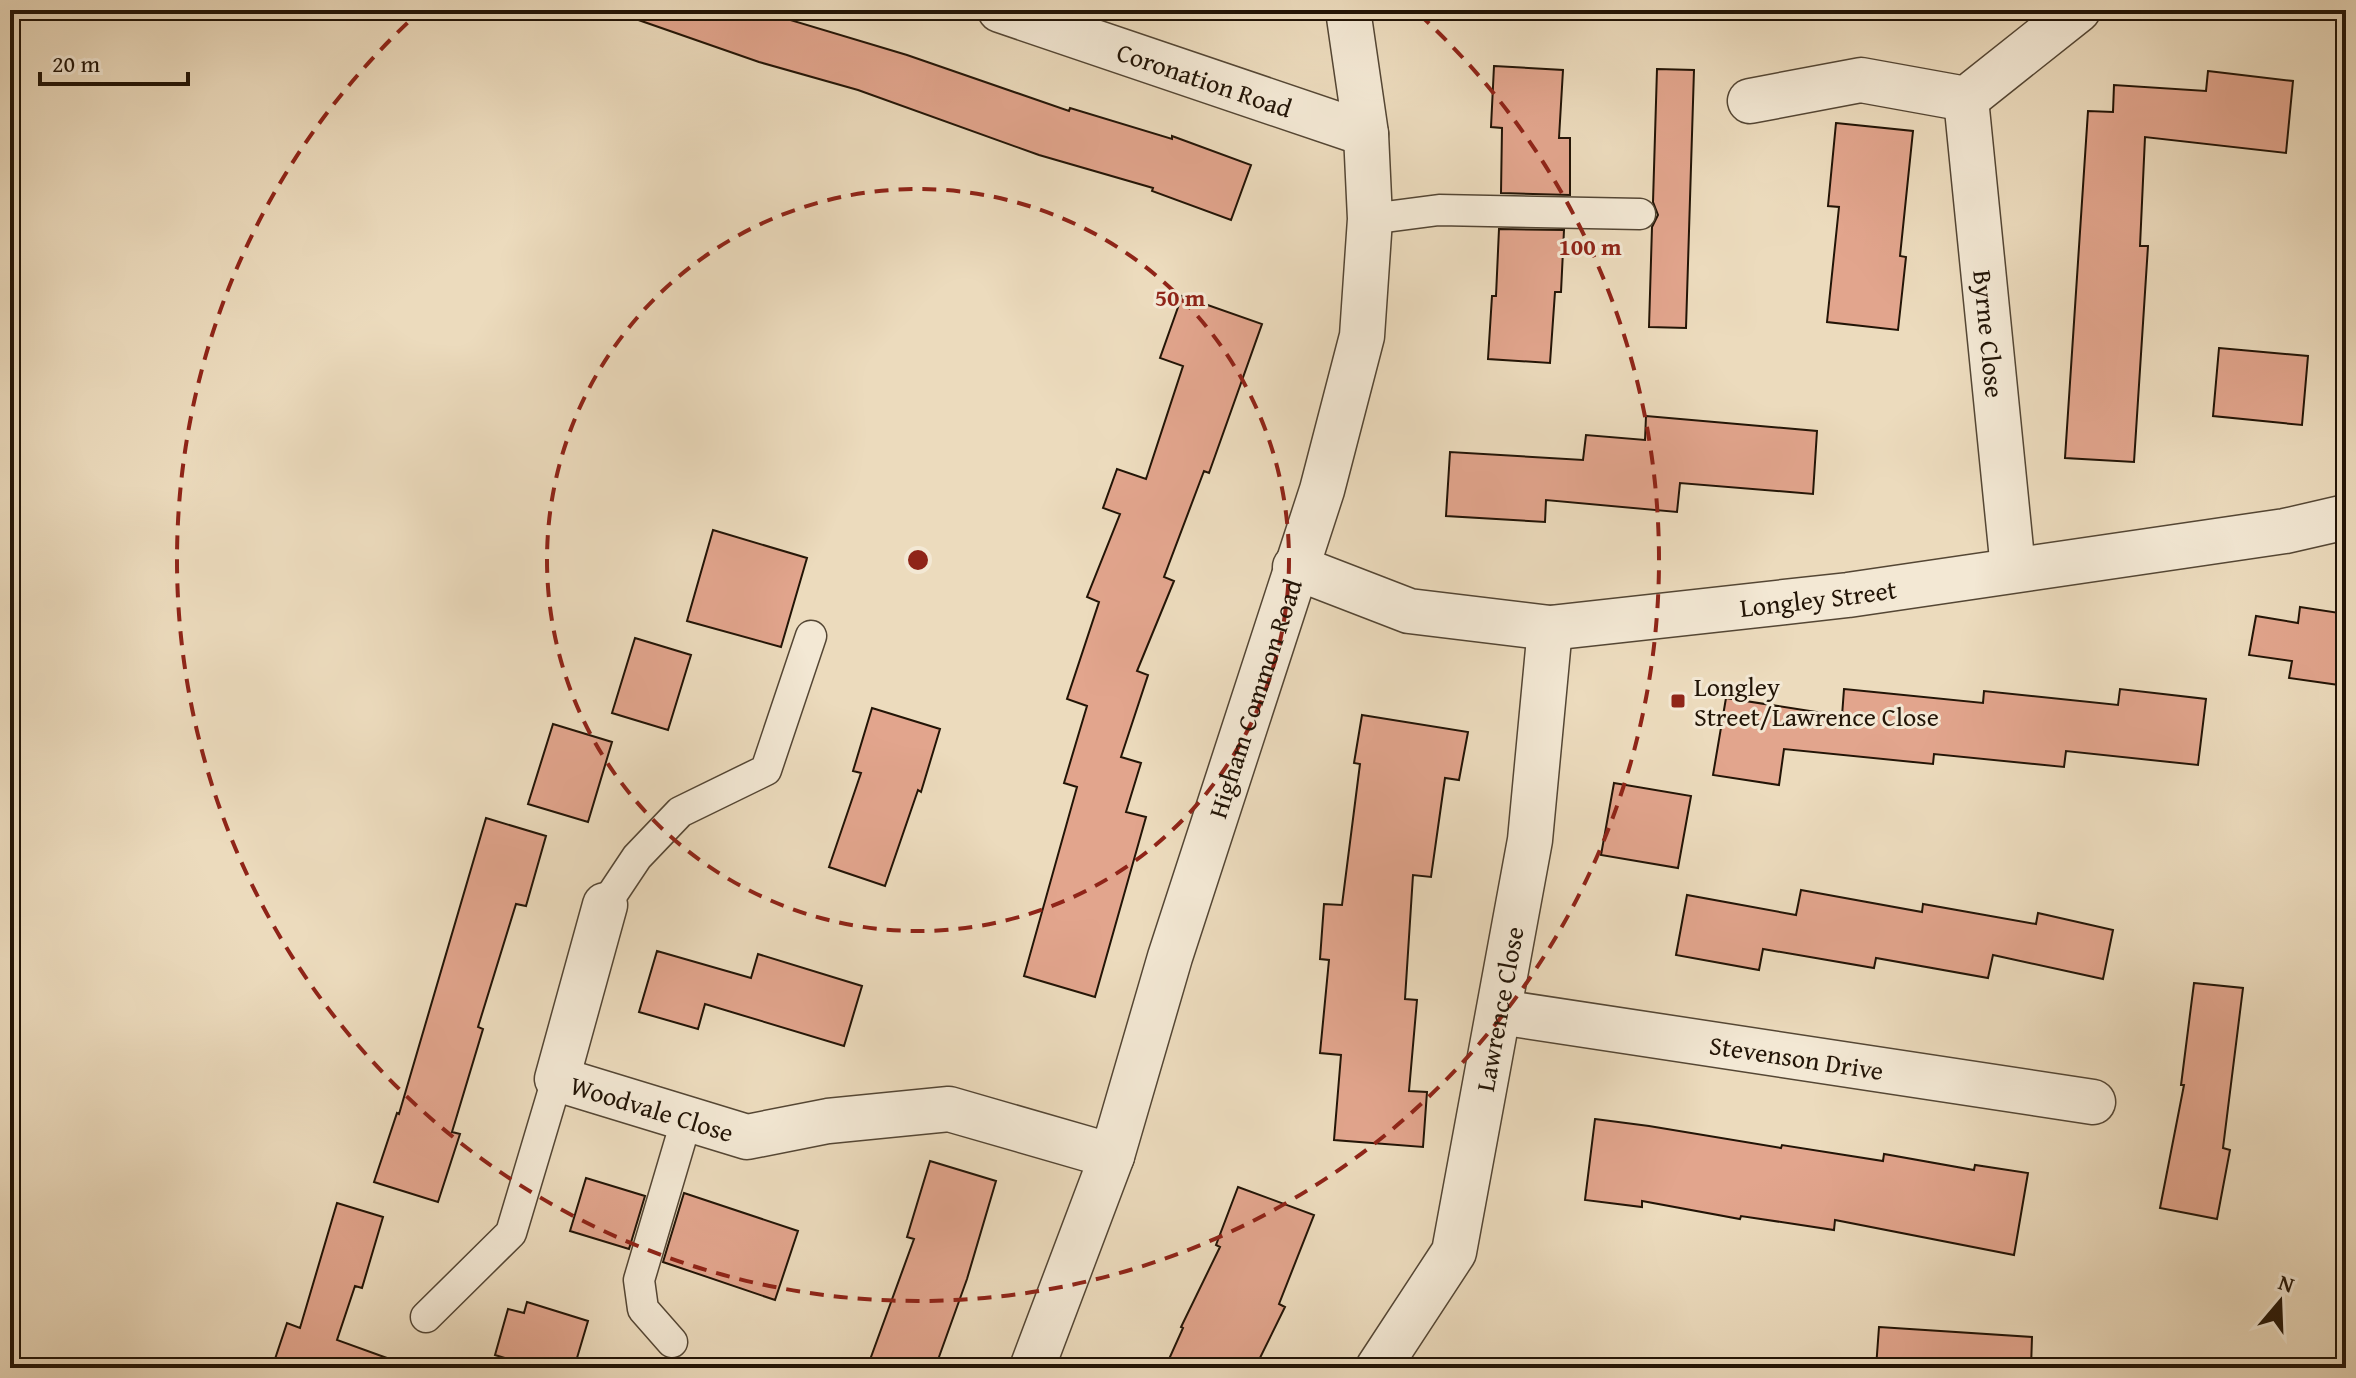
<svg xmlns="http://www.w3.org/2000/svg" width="2356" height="1378" font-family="'Gentium Book Plus',serif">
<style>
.building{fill:#e2a58d;stroke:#221406;stroke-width:2}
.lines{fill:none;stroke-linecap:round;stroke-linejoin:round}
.service-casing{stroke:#544634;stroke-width:33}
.minor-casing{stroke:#544634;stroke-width:47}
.tertiary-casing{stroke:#544634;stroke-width:47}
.service{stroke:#f3e8d4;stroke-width:30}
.minor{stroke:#f3e8d4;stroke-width:44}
.tertiary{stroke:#f3e8d4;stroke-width:44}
.ring{fill:none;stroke:#8f2418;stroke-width:4;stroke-dasharray:14 10}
.poi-dot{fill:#8f2418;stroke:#f3e8d4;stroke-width:3}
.labels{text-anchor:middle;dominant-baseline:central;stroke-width:6;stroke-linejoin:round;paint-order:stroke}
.street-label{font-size:26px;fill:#221406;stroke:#f3e8d4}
.poi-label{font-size:26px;fill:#221406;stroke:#f3e8d4;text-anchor:start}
.centre{fill:#8f2418;stroke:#f3e8d4;stroke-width:4}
.ring-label{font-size:24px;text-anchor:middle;font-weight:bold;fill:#8f2418;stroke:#f3e8d4;stroke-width:6;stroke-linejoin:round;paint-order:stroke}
</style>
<rect width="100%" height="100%" fill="#ecdbbd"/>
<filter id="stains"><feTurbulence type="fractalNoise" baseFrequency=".0025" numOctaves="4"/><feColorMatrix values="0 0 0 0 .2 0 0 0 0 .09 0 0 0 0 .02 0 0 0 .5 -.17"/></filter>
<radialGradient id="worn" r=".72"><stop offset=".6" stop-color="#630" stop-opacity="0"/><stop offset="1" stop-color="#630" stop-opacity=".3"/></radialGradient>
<path class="building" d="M 628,10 L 757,10 L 907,55 L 1069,111 L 1070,108 L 1172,139 L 1172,136 L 1251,165 L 1231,220 L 1152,191 L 1153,188 L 1039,155 L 858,90 L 759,62 L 627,16 Z
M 1494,66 L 1563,70 L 1559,138 L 1570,138 L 1570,195 L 1501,193 L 1502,128 L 1491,127 Z
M 1657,69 L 1694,70 L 1686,328 L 1649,327 L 1652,227 L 1658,215 L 1653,202 Z
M 2208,71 L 2293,81 L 2286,153 L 2145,137 L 2140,246 L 2148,246 L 2134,462 L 2065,458 L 2088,111 L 2113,112 L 2114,85 L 2206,91 Z
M 1836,123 L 1913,131 L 1900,256 L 1906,257 L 1898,330 L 1827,322 L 1839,207 L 1828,206 Z
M 1499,229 L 1564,230 L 1561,292 L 1555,292 L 1550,363 L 1488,359 L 1492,296 L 1496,296 Z
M 1182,296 L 1262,324 L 1209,473 L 1204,471 L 1164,577 L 1174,581 L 1137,671 L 1148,675 L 1121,757 L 1141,763 L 1126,812 L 1146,817 L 1095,997 L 1024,976 L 1077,787 L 1064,783 L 1087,706 L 1067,699 L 1099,602 L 1087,597 L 1120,514 L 1103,508 L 1117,469 L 1146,479 L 1183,366 L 1160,358 Z
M 2219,348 L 2308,356 L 2302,425 L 2213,416 Z
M 1646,416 L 1817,431 L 1813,494 L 1680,483 L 1677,512 L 1546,500 L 1545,522 L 1446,516 L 1450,452 L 1583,460 L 1586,435 L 1645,440 Z
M 713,530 L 807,558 L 781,647 L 687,621 Z
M 2300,607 L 2346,614 L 2346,686 L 2289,678 L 2292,661 L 2249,655 L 2256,616 L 2298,623 Z
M 635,638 L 691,655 L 668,730 L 612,713 Z
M 1844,689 L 1983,703 L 1984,691 L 2118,705 L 2120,689 L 2206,699 L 2198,765 L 2066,751 L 2064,767 L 1934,754 L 1933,764 L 1784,749 L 1779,785 L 1713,775 L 1726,698 L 1842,716 Z
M 872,708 L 940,729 L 921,792 L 918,790 L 885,886 L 829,867 L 861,773 L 853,771 Z
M 1362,715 L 1468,732 L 1459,780 L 1445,778 L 1431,877 L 1413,875 L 1405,999 L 1417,1000 L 1409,1091 L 1427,1092 L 1423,1147 L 1334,1140 L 1341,1055 L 1320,1053 L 1329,960 L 1320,959 L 1324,904 L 1342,905 L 1360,764 L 1354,763 Z
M 553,724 L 612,742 L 588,822 L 528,804 Z
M 1614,783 L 1691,796 L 1678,868 L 1601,855 Z
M 486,818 L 546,836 L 526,906 L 516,904 L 478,1027 L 483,1029 L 452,1132 L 460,1134 L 438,1202 L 374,1182 L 397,1113 L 399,1114 Z
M 1801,890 L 1922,912 L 1923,904 L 2036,924 L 2038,913 L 2113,930 L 2103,979 L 1993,955 L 1988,978 L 1876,958 L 1874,968 L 1763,949 L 1759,970 L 1676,955 L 1687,895 L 1796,915 Z
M 657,951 L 751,978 L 758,954 L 862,986 L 844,1046 L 705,1004 L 698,1029 L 639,1012 Z
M 2194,983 L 2243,988 L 2223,1148 L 2230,1150 L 2217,1219 L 2160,1208 L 2184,1085 L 2181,1085 Z
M 1595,1119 L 1649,1126 L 1781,1148 L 1782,1145 L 1883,1161 L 1884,1154 L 1974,1170 L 1975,1165 L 2028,1173 L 2014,1255 L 1835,1220 L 1834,1230 L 1741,1216 L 1740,1219 L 1642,1201 L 1642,1207 L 1585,1200 Z
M 930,1161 L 996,1181 L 967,1279 L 935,1368 L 867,1368 L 914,1239 L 907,1237 Z
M 586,1178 L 645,1196 L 629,1249 L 570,1231 Z
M 1238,1187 L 1314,1215 L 1279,1304 L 1285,1307 L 1255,1368 L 1165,1368 L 1183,1328 L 1181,1327 L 1220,1247 L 1216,1245 Z
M 684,1193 L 798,1231 L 775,1300 L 663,1262 Z
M 337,1203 L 383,1217 L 362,1288 L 355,1286 L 337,1340 L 398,1362 L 397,1368 L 272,1368 L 287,1323 L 300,1328 Z
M 527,1302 L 588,1321 L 574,1368 L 539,1368 L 495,1355 L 508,1309 L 524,1313 Z
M 1879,1327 L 2032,1337 L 2031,1368 L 1876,1368 Z"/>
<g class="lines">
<defs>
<path id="service" d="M 1370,219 L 1439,210 L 1640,214
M 605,905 L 637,857 L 680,812 L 766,770 L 811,636
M 426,1317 L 511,1233 L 557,1079
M 672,1342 L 643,1309 L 639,1280 L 687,1118"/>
<g id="minor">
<path id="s1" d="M 1000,10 L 1366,134"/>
<path id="s2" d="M 1966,99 L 2013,569"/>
<path d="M 1750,101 L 1861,80 L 1966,99 L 2078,10"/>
<path id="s3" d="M 1295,567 L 1409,611 L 1550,628 L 1848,595 L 2285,531 L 2346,517"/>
<path id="s4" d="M 605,905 L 557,1079 L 747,1137 L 828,1121 L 949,1109 L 1112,1156"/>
<path id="s5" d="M 1500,1012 L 2093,1102"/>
<path id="s6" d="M 1378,1368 L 1454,1252 L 1530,840 L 1550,628"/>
</g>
<g id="tertiary">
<path id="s7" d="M 1032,1368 L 1112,1156 L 1170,957 L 1322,490 L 1362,336 L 1370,219 L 1366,134 L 1348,10"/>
</g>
</defs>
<use href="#service" class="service-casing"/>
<use href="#minor" class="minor-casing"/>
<use href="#tertiary" class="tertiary-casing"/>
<use href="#service" class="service"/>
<use href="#minor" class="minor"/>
<use href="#tertiary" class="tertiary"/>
</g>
<g class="ring">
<circle cx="918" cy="560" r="371"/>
<path d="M1419 14A741 741 0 1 1 417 14"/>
</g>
<rect class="poi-dot" x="1670" y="693" width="16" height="16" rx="4"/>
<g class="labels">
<g class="street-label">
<text stroke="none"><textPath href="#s1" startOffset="216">Coronation Road</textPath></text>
<text stroke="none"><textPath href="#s2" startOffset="236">Byrne Close</textPath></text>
<text stroke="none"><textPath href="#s3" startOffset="534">Longley Street</textPath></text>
<text stroke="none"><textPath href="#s7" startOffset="706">Higham Common Road</textPath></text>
<text stroke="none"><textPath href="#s6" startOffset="386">Lawrence Close</textPath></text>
<text stroke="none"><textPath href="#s5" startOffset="300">Stevenson Drive</textPath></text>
<text stroke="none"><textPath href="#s4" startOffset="280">Woodvale Close</textPath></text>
</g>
<g class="poi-label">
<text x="1694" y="686">Longley<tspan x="1694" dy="30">Street/Lawrence Close</tspan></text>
</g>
</g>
<circle cx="918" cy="560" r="12" class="centre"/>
<g class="ring-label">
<text x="1590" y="255">100 m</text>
<text x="1180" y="306">50 m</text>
</g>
<rect width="2356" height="1378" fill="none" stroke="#ecdbbd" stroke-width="40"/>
<rect x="12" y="12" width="2332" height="1354" fill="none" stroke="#221406" stroke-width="4"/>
<rect x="20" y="20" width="2316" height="1338" fill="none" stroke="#221406" stroke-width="2"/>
<g transform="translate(2280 1302) rotate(19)" stroke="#f3e8d4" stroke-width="6" paint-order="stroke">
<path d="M0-6L14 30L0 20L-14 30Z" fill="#221406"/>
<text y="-12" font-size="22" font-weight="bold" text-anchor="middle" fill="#221406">N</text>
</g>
<path d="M40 72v12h148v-12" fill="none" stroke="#221406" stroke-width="4"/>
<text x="52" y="72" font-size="24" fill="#221406" stroke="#f3e8d4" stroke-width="6" paint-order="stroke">20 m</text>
<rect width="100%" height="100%" filter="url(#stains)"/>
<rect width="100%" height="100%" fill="url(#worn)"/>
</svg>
